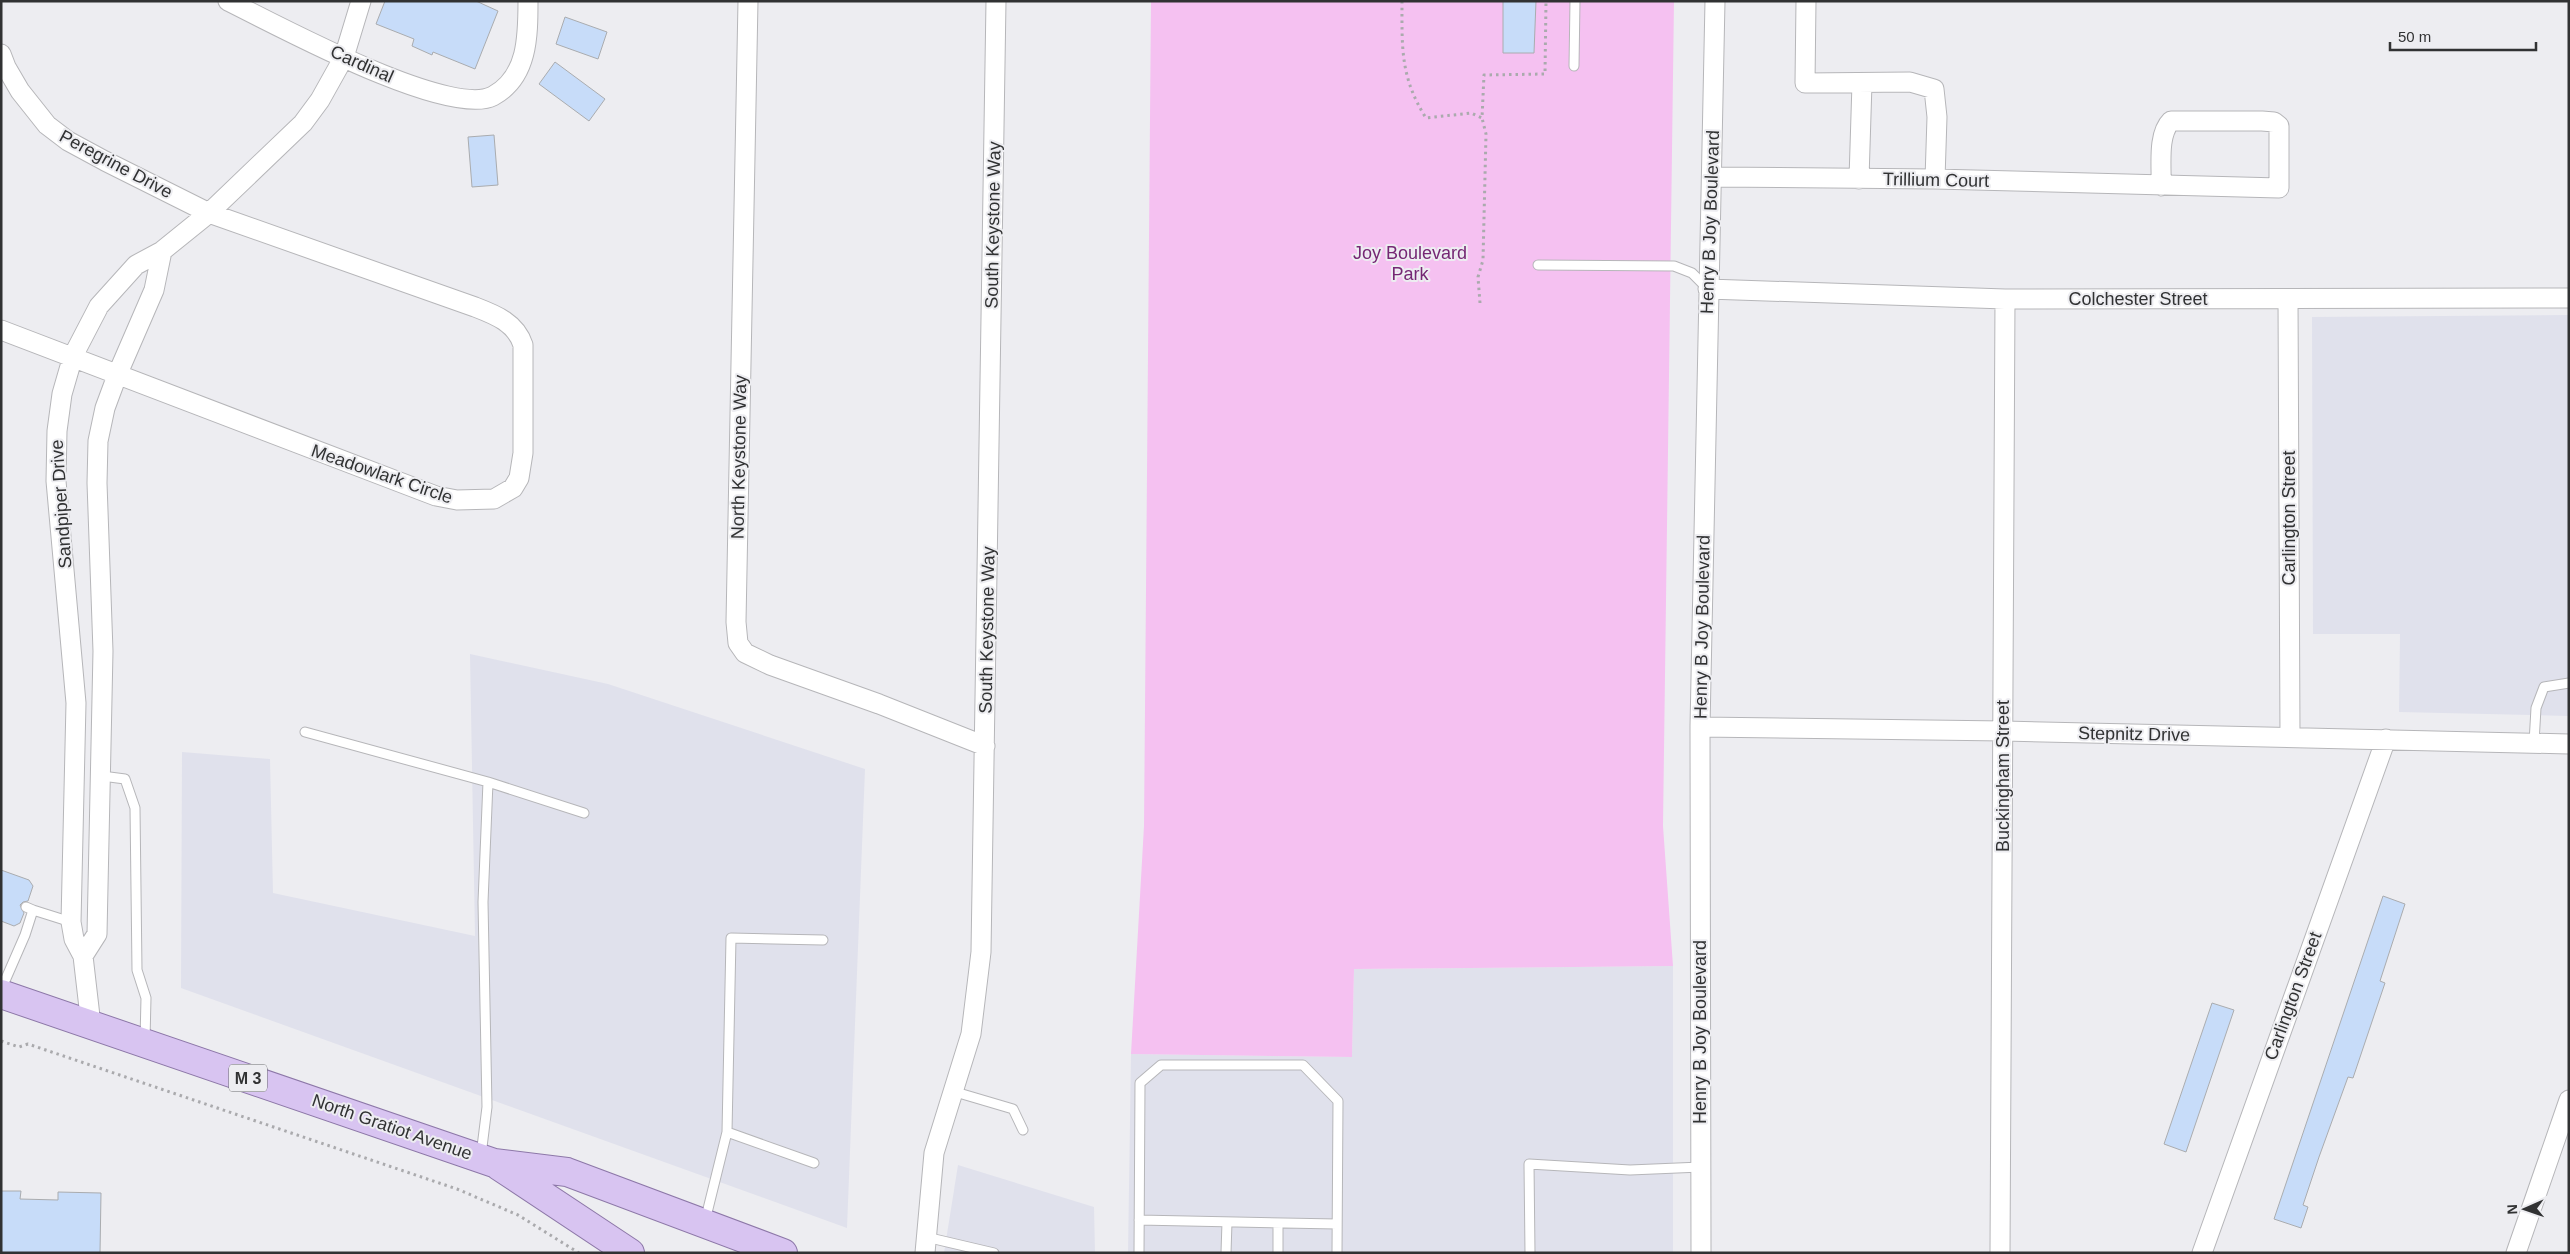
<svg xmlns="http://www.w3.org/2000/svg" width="2570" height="1254" font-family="Arial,sans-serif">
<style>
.built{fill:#e0e1ec}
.green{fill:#f5c1f1}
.building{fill:#c7dcf9;stroke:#aaacaf}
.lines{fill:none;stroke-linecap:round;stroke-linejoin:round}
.lane-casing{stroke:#b6b6b9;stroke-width:11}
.street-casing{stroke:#b6b6b9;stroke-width:21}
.primary-casing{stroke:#8d78a8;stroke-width:30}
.path{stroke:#aaaaad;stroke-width:3;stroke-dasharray:2.5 4;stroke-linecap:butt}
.lane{stroke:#fff;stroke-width:9}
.street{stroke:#fff;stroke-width:19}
.primary{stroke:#d8c4f1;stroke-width:28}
.labels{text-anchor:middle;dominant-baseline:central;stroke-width:4;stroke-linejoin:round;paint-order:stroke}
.shield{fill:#ededf1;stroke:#696a6c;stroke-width:1}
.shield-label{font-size:16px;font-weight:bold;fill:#313233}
.street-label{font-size:18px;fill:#313233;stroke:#ededf1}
.park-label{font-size:18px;fill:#752774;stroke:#ededf1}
</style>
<rect width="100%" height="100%" fill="#ededf1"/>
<path class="built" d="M 2569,315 L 2569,716 L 2399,712 L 2400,634 L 2313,634 L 2312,317 Z
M 470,654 L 608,684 L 865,769 L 847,1228 L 181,988 L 182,752 L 270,759 L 273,893 L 475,936 Z
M 1673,966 L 1673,1253 L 1128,1253 L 1131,1054 L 1352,1057 L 1354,969 Z
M 958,1165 L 1094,1207 L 1095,1253 L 944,1253 Z"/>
<path class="green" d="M 1151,1 L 1674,1 L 1663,826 L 1673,966 L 1354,969 L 1352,1057 L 1131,1054 L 1144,826 Z"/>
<path class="building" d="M 385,1 L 476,1 L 498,11 L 475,69 L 433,52 L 432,55 L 412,46 L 414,39 L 376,24 Z
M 1503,1 L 1536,1 L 1534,53 L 1503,53 Z
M 565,17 L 607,32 L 598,59 L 556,44 Z
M 555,62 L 605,99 L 589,121 L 539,84 Z
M 494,135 L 498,185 L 472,187 L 468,137 Z
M 1,870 L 29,880 L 33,886 L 28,901 L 23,902 L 20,905 L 24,913 L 20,923 L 14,926 L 1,921 Z
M 2383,896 L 2405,904 L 2380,981 L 2385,983 L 2353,1078 L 2348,1077 L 2319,1157 L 2303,1205 L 2308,1207 L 2301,1228 L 2274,1219 Z
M 2212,1003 L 2234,1010 L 2186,1152 L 2164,1144 Z
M 1,1191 L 21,1191 L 20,1199 L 58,1200 L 58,1192 L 101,1193 L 100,1253 L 1,1253 Z"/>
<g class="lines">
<defs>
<path id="lane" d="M 1574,66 L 1575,1
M 1538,265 L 1674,266 L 1692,273 L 1707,288
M 305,732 L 488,782 L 483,902 L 487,1107 L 481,1155
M 2534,743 L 2536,708 L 2544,687 L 2569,683
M 102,776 L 125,779 L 135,808 L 137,970 L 146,998 L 145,1040
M 488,782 L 584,813
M 33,910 L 71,922
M 1,990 L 25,935 L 33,910 L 26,907
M 952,1091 L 1013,1109 L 1023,1130
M 727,1132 L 814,1163
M 1139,1220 L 1337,1224
M 705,1221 L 727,1132 L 731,938 L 823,940
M 1278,1223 L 1278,1253
M 926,1237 L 994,1253
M 1139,1253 L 1140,1083 L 1161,1065 L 1303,1065 L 1338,1101 L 1337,1253
M 1226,1253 L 1227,1222
M 1530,1253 L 1529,1164 L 1630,1170 L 1701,1167"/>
<path id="street" d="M 228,1 C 275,24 449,119 493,96 C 528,77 528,36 528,1
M 748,1 L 736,622 L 738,643 L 745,653 L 770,665 L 879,704 L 985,746
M 1806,1 L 1805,83 L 1910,82 L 1934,89 L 1937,117 L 1935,179
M 1,54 L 6,67 L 20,91 L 47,125 L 68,141 L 105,161 L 209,213 L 475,307 C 496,315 516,323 523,345 L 523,453 L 519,478 L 513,488 L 494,499 L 457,500 L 436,496 L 1,330
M 1712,177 L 1935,179 L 2279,188 L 2279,126 L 2274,122 L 2262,121 L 2171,121 C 2157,135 2162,167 2161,186
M 1859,179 L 1862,83
M 1708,289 L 2005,299 L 2569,298
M 2288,299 L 2290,737
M 1700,727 L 2004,731 L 2569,744
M 83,956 L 97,934 L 103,651 L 97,483 L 98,441 L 105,408 L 118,373 L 154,290 L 162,251
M 91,1025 L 83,956 L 74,939 L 71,922 L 76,703 L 56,481 L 57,431 L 62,394 L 73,356 L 99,306 L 136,265 L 162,251 L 209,213 L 303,123 L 320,100 L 344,57 L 361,1
M 925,1253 L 934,1153 L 971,1034 L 981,952 L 996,1
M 1701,1253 L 1700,727 L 1715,1
M 2000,1253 L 2005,299
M 2202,1253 L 2386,739
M 2516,1253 L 2569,1100"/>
<path id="primary" d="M 1,994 L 494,1163 L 567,1172 L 783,1253
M 499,1166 L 630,1253"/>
</defs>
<use href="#lane" class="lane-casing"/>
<use href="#street" class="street-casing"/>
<use href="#primary" class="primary-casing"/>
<path class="path" d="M 1402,1 C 1402,47 1400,77 1426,118 L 1471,113 L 1482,118 L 1484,75 L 1545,74 L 1546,1
M 1480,303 L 1478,277 L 1483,260 L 1486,134 L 1482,118
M 1,1041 L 19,1047 L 28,1044 L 457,1189 L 518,1215 L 579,1253"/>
<use href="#lane" class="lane"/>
<use href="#street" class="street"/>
<use href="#primary" class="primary"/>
</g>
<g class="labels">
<rect class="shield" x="229" y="1064.5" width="38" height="27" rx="4"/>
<g class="shield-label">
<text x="248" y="1078">M 3</text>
</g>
<g class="street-label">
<text transform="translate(362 64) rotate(24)">Cardinal</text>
<text transform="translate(116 164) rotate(28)">Peregrine Drive</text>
<text transform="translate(1936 180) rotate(1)">Trillium Court</text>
<text transform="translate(1710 222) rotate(-88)">Henry B Joy Boulevard</text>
<text transform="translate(993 225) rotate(-89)">South Keystone Way</text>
<text x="2138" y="299">Colchester Street</text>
<text transform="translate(739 457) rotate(-89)">North Keystone Way</text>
<text transform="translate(382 474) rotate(19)">Meadowlark Circle</text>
<text transform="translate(61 504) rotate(-94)">Sandpiper Drive</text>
<text transform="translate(2289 518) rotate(-90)">Carlington Street</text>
<text transform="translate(1702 627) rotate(-89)">Henry B Joy Boulevard</text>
<text transform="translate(987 630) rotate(-89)">South Keystone Way</text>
<text transform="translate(2134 734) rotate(1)">Stepnitz Drive</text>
<text transform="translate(2003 776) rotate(-90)">Buckingham Street</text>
<text transform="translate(2293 996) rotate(-70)">Carlington Street</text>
<text transform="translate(1700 1032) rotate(-90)">Henry B Joy Boulevard</text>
<text transform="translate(392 1127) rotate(19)">North Gratiot Avenue</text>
</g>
<g class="park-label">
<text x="1410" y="253">Joy Boulevard<tspan x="1410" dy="21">Park</tspan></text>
</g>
</g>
<rect width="2570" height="1254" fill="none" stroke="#313233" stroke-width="5"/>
<g transform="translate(2525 1209) rotate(268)" stroke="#ededf1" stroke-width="4" paint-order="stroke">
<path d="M0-4L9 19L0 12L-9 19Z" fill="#313233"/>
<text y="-8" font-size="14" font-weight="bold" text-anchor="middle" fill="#313233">N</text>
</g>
<path d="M2390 42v8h146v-8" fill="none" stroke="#313233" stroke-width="2.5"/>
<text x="2398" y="42" font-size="15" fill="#313233" stroke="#ededf1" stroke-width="4" paint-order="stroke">50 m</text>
</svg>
